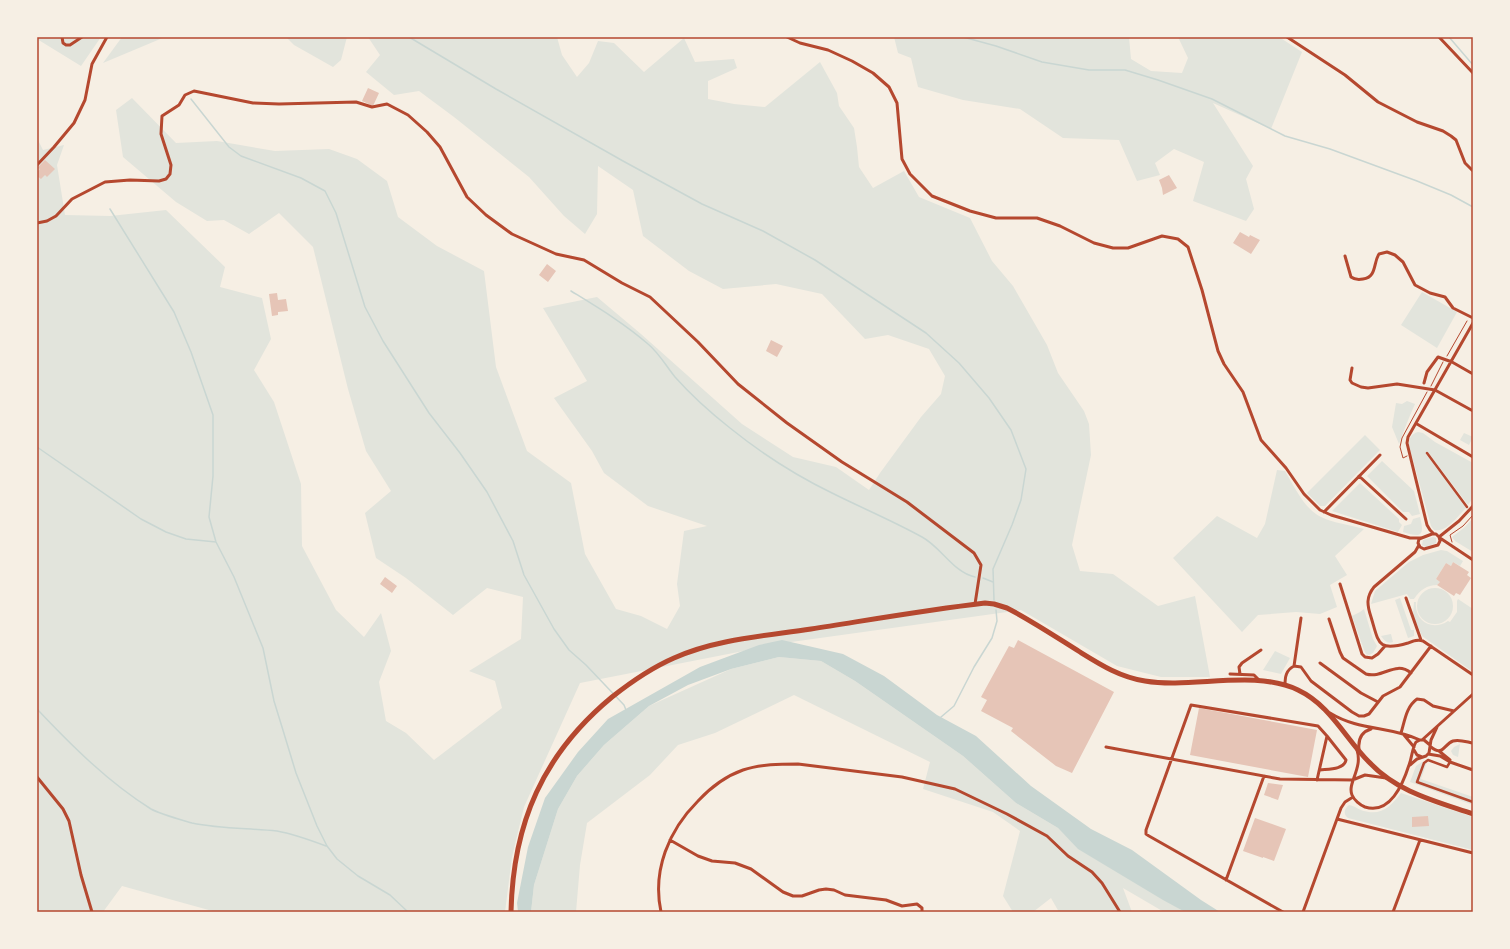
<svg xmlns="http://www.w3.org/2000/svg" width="1510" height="949" font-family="'Public Sans',sans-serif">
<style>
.green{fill:#e2e4dc}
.water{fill:#c9d6d2}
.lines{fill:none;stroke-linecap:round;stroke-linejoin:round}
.stream{stroke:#c9d6d2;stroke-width:1.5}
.building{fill:#e6c5b7}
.path{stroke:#b5482f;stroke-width:1}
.pedestrian{stroke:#b5482f;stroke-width:2.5}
.minor{stroke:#b5482f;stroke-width:3}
.trunk{stroke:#b5482f;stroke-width:5}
.neatline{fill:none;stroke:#b5482f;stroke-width:1.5}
</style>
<rect width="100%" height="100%" fill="#f6efe4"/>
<path class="green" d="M 37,37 L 101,37 L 81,66 L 37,39 Z
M 122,37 L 165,37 L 103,63 Z
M 286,37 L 347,37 L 341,60 L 333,67 L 294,45 Z
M 368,37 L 557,37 L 562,55 L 577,77 L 589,63 L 598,41 L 614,43 L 644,72 L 684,38 L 695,62 L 734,59 L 737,68 L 708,81 L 708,99 L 734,104 L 765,107 L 820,62 L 837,93 L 839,106 L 854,128 L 857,147 L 859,167 L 873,188 L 904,171 L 919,197 L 970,218 L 992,261 L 1013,286 L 1047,345 L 1058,373 L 1084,411 L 1089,424 L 1091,455 L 1072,545 L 1080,571 L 1113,574 L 1158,606 L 1195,596 L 1210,677 L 1161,677 L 1117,666 L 1021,610 L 784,643 L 580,683 L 524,807 L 512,857 L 505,912 L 216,912 L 122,886 L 103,912 L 37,912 L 37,138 L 43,150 L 64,145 L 57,165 L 65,215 L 110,216 L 166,210 L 225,267 L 220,287 L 262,298 L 271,339 L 254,370 L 274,402 L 301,484 L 302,546 L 336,610 L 364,637 L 381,613 L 391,651 L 379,682 L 386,721 L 406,733 L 434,760 L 502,708 L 495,681 L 469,671 L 521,639 L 523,597 L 487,588 L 453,615 L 406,578 L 376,558 L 365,513 L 391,491 L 366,451 L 348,389 L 313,247 L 279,213 L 249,234 L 224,220 L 207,221 L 176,202 L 123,157 L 116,110 L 132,98 L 176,143 L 217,141 L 275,151 L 329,149 L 357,159 L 387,181 L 398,217 L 437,246 L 484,271 L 496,367 L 527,451 L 571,483 L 585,554 L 616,609 L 641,616 L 667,629 L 680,606 L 677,584 L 684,531 L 707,526 L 648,506 L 604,473 L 592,451 L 554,398 L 587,381 L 543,308 L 597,297 L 641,334 L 742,424 L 793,457 L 836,467 L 869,490 L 880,473 L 921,417 L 941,394 L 945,376 L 929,349 L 888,335 L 865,339 L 822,294 L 776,284 L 723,289 L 689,271 L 643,236 L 633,190 L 598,166 L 597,214 L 585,234 L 564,216 L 529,177 L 454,117 L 419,91 L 394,95 L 366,72 L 380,55 Z
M 894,37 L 1129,37 L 1131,59 L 1151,71 L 1182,73 L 1188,58 L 1178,37 L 1279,37 L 1302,52 L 1271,129 L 1213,103 L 1253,166 L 1246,179 L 1254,209 L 1246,221 L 1193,201 L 1204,162 L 1174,149 L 1155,163 L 1160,175 L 1137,181 L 1119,140 L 1063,138 L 1020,109 L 963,100 L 918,87 L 911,58 L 898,53 Z
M 1422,292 L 1457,312 L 1437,348 L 1401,325 Z
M 1407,401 L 1415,404 C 1409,417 1404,430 1399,444 L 1392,427 L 1396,403 L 1402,404 Z
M 1418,432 L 1423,433 L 1435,442 L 1473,463 L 1473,498 L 1468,505 L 1428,452 L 1426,454 L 1466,508 C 1458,516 1446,533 1434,530 L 1431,526 L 1409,445 C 1409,438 1411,434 1418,432 Z
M 1464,433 L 1473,437 L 1469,445 L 1460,440 Z
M 1365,435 L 1380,450 L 1325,506 L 1320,506 L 1307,493 Z
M 1382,461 L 1414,491 L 1420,514 L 1412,516 L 1409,512 L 1403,512 L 1367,476 Z
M 1277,470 L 1285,471 C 1294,486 1302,504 1316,514 C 1327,522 1350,525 1364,529 L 1335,556 L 1347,575 L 1330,585 L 1337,607 L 1320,614 L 1296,612 L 1258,615 L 1242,632 L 1173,558 L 1217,516 L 1257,538 L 1265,524 Z
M 1360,483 L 1399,519 L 1399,522 L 1402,525 L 1398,532 L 1332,511 Z
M 1420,517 C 1425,536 1421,538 1403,532 L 1404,526 L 1411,524 L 1413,519 Z
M 1473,518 L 1473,552 L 1455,541 L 1452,537 L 1465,527 Z
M 1433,537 L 1436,538 L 1436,543 L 1426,547 L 1422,545 L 1423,540 Z
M 1441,550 L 1447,551 L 1463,561 L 1460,566 L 1453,562 L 1451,566 L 1446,563 L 1436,579 L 1440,582 L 1437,585 C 1427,585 1420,590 1414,599 L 1410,599 L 1407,594 L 1371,604 L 1375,591 L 1409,562 L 1423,555 Z
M1417 606a18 18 0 1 1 36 0a18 18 0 1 1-36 0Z
M 1400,598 L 1411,630 L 1414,630 L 1414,636 L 1408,638 L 1395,600 Z
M 1458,599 L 1473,609 L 1473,672 L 1422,636 L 1413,615 L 1414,602 L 1416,602 C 1414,621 1432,632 1448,621 L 1450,622 L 1457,612 L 1457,601 Z
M 1364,609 L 1373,639 L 1377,646 L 1373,653 L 1369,655 L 1366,654 L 1364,650 L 1352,616 L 1360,612 Z
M 1391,634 L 1393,642 C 1387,644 1385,641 1381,636 Z
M 1275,651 L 1290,658 L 1281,674 L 1263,670 Z
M 779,657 L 821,661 L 855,681 L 963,756 L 1016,803 L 1058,828 L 1079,849 L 1185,912 L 1164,912 L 1123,888 L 1132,912 L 1059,912 L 1051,898 L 1033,912 L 1013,912 L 1003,896 L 1020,831 L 993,812 L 923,789 L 930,762 L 794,695 L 715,733 L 678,745 L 650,775 L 587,823 L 580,865 L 576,912 L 531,912 L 534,885 L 558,809 L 577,776 L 604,745 L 649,706 L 731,669 Z
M 1460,744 L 1458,757 L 1453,755 L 1451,751 L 1454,747 Z
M 1422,762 L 1427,762 L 1421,779 L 1473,797 L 1473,805 L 1410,782 L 1416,766 Z
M 1401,793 L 1473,817 L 1473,850 L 1348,818 C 1343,814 1344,809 1349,805 C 1355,806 1359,810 1364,811 C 1382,816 1391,806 1401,793 Z"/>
<path class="water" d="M 782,640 L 843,654 L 884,676 L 937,715 L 976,736 L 1031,786 L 1091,829 L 1132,850 L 1201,900 L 1220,912 L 1185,912 L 1163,900 L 1078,849 L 1058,828 L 1016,803 L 963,756 L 855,681 L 821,661 L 779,657 L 731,669 L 688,685 L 649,706 L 604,745 L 577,776 L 558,809 L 534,885 L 531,912 L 518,912 L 517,903 L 528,847 L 545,798 L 578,752 L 608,719 L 700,667 L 759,645 Z"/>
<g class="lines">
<path class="stream" d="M 409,37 L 496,89 L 623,161 L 702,204 L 763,231 L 815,260 L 926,333 L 959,363 L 989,398 L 1011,430 L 1026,469 L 1021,500 L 1012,525 L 993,569 L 994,600
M 963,37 L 996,46 L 1042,62 L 1089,70 L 1125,70 L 1158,80 L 1212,99 L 1285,136 L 1330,149 L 1417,181 L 1451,195 L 1473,207
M 1449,37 L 1473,65
M 191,99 L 229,147 L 241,156 L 301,178 L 325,191 L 336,213 L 365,307 L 383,341 L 429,413 L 460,453 L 487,492 L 513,541 L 524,575 L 554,629 L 569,650 L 586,665 L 624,705 L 626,710
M 110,209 L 174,312 L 191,352 L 213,415 L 213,476 L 209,517 L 216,542 L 234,577 L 263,648 L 274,701 L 282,727 L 296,773 L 317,826 L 327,846 L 337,859 L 358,876 L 390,895 L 408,912
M 571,291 C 597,307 624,323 648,344 C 659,353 666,366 675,377 C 691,395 711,413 730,428 C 761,453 797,476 832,493 C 862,508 893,521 922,537 C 941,547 954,573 975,577
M 37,447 L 141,519 L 166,532 L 186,539 L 216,542
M 983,578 L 993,582
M 37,709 C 72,746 108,782 151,809 C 160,814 182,820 192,823 C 220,829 248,828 277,831 C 294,834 310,840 326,846
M 941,717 L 954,706 L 974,667 L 992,638 L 997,621 L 996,610"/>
</g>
<path class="building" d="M 368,88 L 379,93 L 373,106 L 362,101 Z
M 45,160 L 55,169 L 47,177 L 45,175 L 41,179 L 37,176 L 37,172 L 40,169 L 38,168 L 40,165 Z
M 1169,175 L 1177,188 L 1163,195 L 1162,188 L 1159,180 Z
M 1240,232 L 1249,237 L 1250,235 L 1260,240 L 1251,254 L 1233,243 Z
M 547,264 L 556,271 L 548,282 L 539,275 Z
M 277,293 L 278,300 L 286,299 L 288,311 L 278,312 L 278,315 L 272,316 L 269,294 Z
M 771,340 L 783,346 L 777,357 L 766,351 Z
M 1453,562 L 1469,572 L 1467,575 L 1471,578 L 1460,595 L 1456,593 L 1454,596 L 1437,585 L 1440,582 L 1436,579 L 1446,563 L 1451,566 Z
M 385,577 L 397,586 L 392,593 L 380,584 Z
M 1018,640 L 1114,692 L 1072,773 L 1056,766 L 1011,731 L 1013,728 L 981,711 L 987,700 L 981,697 L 1009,646 L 1014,648 Z
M 1199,708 L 1317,730 L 1308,777 L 1190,755 Z
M 1268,783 L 1283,785 L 1278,800 L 1264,795 Z
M 1428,816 L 1429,826 L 1412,827 L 1412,817 Z
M 1255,818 L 1286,829 L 1274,861 L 1263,857 L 1263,858 L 1243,851 Z"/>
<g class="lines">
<path class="path" d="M 1447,356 L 1467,321
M 1431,386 L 1443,362
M 1407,456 L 1403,458 L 1400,447 L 1402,438 L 1427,392
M 1452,542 L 1450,535 L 1463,526 L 1473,515"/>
<path class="pedestrian" d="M 1427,453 L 1467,507
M 1450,762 L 1447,767 L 1428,760 L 1424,763 L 1417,782 L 1473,802"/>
<path class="minor" d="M 62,37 L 63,43 L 66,45 L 70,45 L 82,37
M 787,37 L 800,43 L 828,50 L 852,61 L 873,73 L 889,87 L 897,103 L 902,159 L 910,174 L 932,196 L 970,211 L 996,218 L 1037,218 L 1060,226 L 1094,243 L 1113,248 L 1128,248 L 1162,236 L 1178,239 L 1188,247 L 1202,290 L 1218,351 L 1224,364 L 1243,392 L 1261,440 L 1286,468 L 1304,494 L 1320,510 L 1331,515 L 1410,538 L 1421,538
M 1287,37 L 1345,75 L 1378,102 L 1417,122 L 1443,131 L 1451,136 L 1456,140 L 1465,163 L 1473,171
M 1439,37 L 1473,73
M 37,165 L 54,147 L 74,123 L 85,100 L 92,64 L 107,37
M 37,223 L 47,221 L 56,216 L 72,199 L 105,182 L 130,180 L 159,181 L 166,179 L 170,174 L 171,165 L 161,134 L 162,116 L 179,105 L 185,95 L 194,91 L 253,103 L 279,104 L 356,102 L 372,107 L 387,104 L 408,115 L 427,132 L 440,147 L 467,197 L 486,215 L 512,234 L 556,254 L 584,260 L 622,283 L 650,297 L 698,342 L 738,384 L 787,423 L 842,462 L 907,502 L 974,553 L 981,565 L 975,604
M 1345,256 L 1351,277 C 1355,280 1358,280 1363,279 C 1377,277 1373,263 1379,254 L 1387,252 L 1395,255 L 1403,262 L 1415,285 L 1430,293 L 1445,297 L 1453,308 L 1473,318
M 1352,368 L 1350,380 L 1352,383 L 1361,387 L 1368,388 L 1397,384 L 1435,390 L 1473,411
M 1424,383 L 1427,372 L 1438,357 L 1452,362 L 1473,374
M 1417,424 L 1473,457
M 1359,476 L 1406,519
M 1324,512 L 1380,455
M 1432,534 L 1436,534 L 1439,537 L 1440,541 L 1438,545 L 1424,549 L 1420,547 L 1418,543 L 1419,539 Z
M 1434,534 L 1430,530 L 1427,525 L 1407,443 L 1408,437 L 1473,323
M 1439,537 L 1459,521 L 1473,506
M 1440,538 L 1473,560
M 1419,545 L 1415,552 L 1374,587 C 1366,597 1367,605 1371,617 C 1379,643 1377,652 1408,643 C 1413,641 1417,639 1423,641 L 1473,675
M 1340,584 L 1362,654 L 1365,657 L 1372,658 L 1378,654 L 1385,646
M 1406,598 L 1421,640
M 1329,619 L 1340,652 L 1343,658 L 1366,674 C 1383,679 1395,660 1411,673
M 1320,663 L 1361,693 L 1378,702
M 1294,666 L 1301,618
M 1230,674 L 1254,675 L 1260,681
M 1240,674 L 1239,667 L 1242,663 L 1261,650
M 1285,685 C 1285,677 1286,670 1294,666 L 1301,667 L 1311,681 L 1352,712 L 1359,716 L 1364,716 L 1369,714 L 1383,696 L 1400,687 L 1431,646
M 1330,713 C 1359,731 1390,726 1420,740
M 1401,733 C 1405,720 1406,707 1417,699 L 1424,700 L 1433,706 L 1454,711
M 1404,735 L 1414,747
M 1422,740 L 1473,694
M 1106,747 L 1280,779 L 1353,780
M 1431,747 C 1443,757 1444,744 1453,741 C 1459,739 1467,742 1473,743
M 1359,749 C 1358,739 1361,732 1371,729
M 1357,750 C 1363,769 1347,783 1352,795 C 1354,800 1360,805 1365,807 C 1390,815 1403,784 1409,765 C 1412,758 1412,748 1416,742 L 1420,740 L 1424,740 L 1430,745
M 1414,750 L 1417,755 L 1422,757
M 1439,751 L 1450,760
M 1428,754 L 1440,756 L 1450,762 L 1473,770
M 1410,765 L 1417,759 L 1426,756 L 1429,753 L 1431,740 L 1437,727
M 1320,770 C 1328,769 1344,770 1346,760 L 1327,736
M 37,777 L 63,809 L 69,821 L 81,875 L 92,912
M 1355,779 L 1365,775 L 1386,778
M 1337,819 L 1473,853
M 670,840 L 698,856 L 712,861 L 735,863 L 751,869 L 783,892 L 793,896 L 802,896 L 819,890 L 826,889 L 834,890 L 845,895 L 886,900 L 902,906 L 917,904 L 922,908 L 922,912
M 1226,880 L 1264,776
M 661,912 C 652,870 669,830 698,801 C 711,787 726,776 743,770 C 760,764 781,764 798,764 L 902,777 L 955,789 L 1007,814 L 1047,836 L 1068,856 L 1092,872 L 1102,883 L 1120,912
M 1283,912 L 1149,836 L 1146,834 L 1146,830 L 1191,705 L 1318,726 L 1327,736 L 1317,780
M 1303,912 L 1341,808 L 1345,802 L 1353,797
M 1393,912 L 1420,840"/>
<path class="trunk" d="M 511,912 C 513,823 543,754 612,697 C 631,682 651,668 674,658 C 716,639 765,636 811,629 C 869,620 926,610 985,603 L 994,604 L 1007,608 C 1032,621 1056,637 1080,652 C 1101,665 1120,677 1145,681 C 1192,689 1254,669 1298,690 C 1330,705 1345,738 1369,762 C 1397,792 1435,801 1473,814"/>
</g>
<rect width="1510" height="949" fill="none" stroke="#f6efe4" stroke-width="76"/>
<rect x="38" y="38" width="1434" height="873" class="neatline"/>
</svg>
